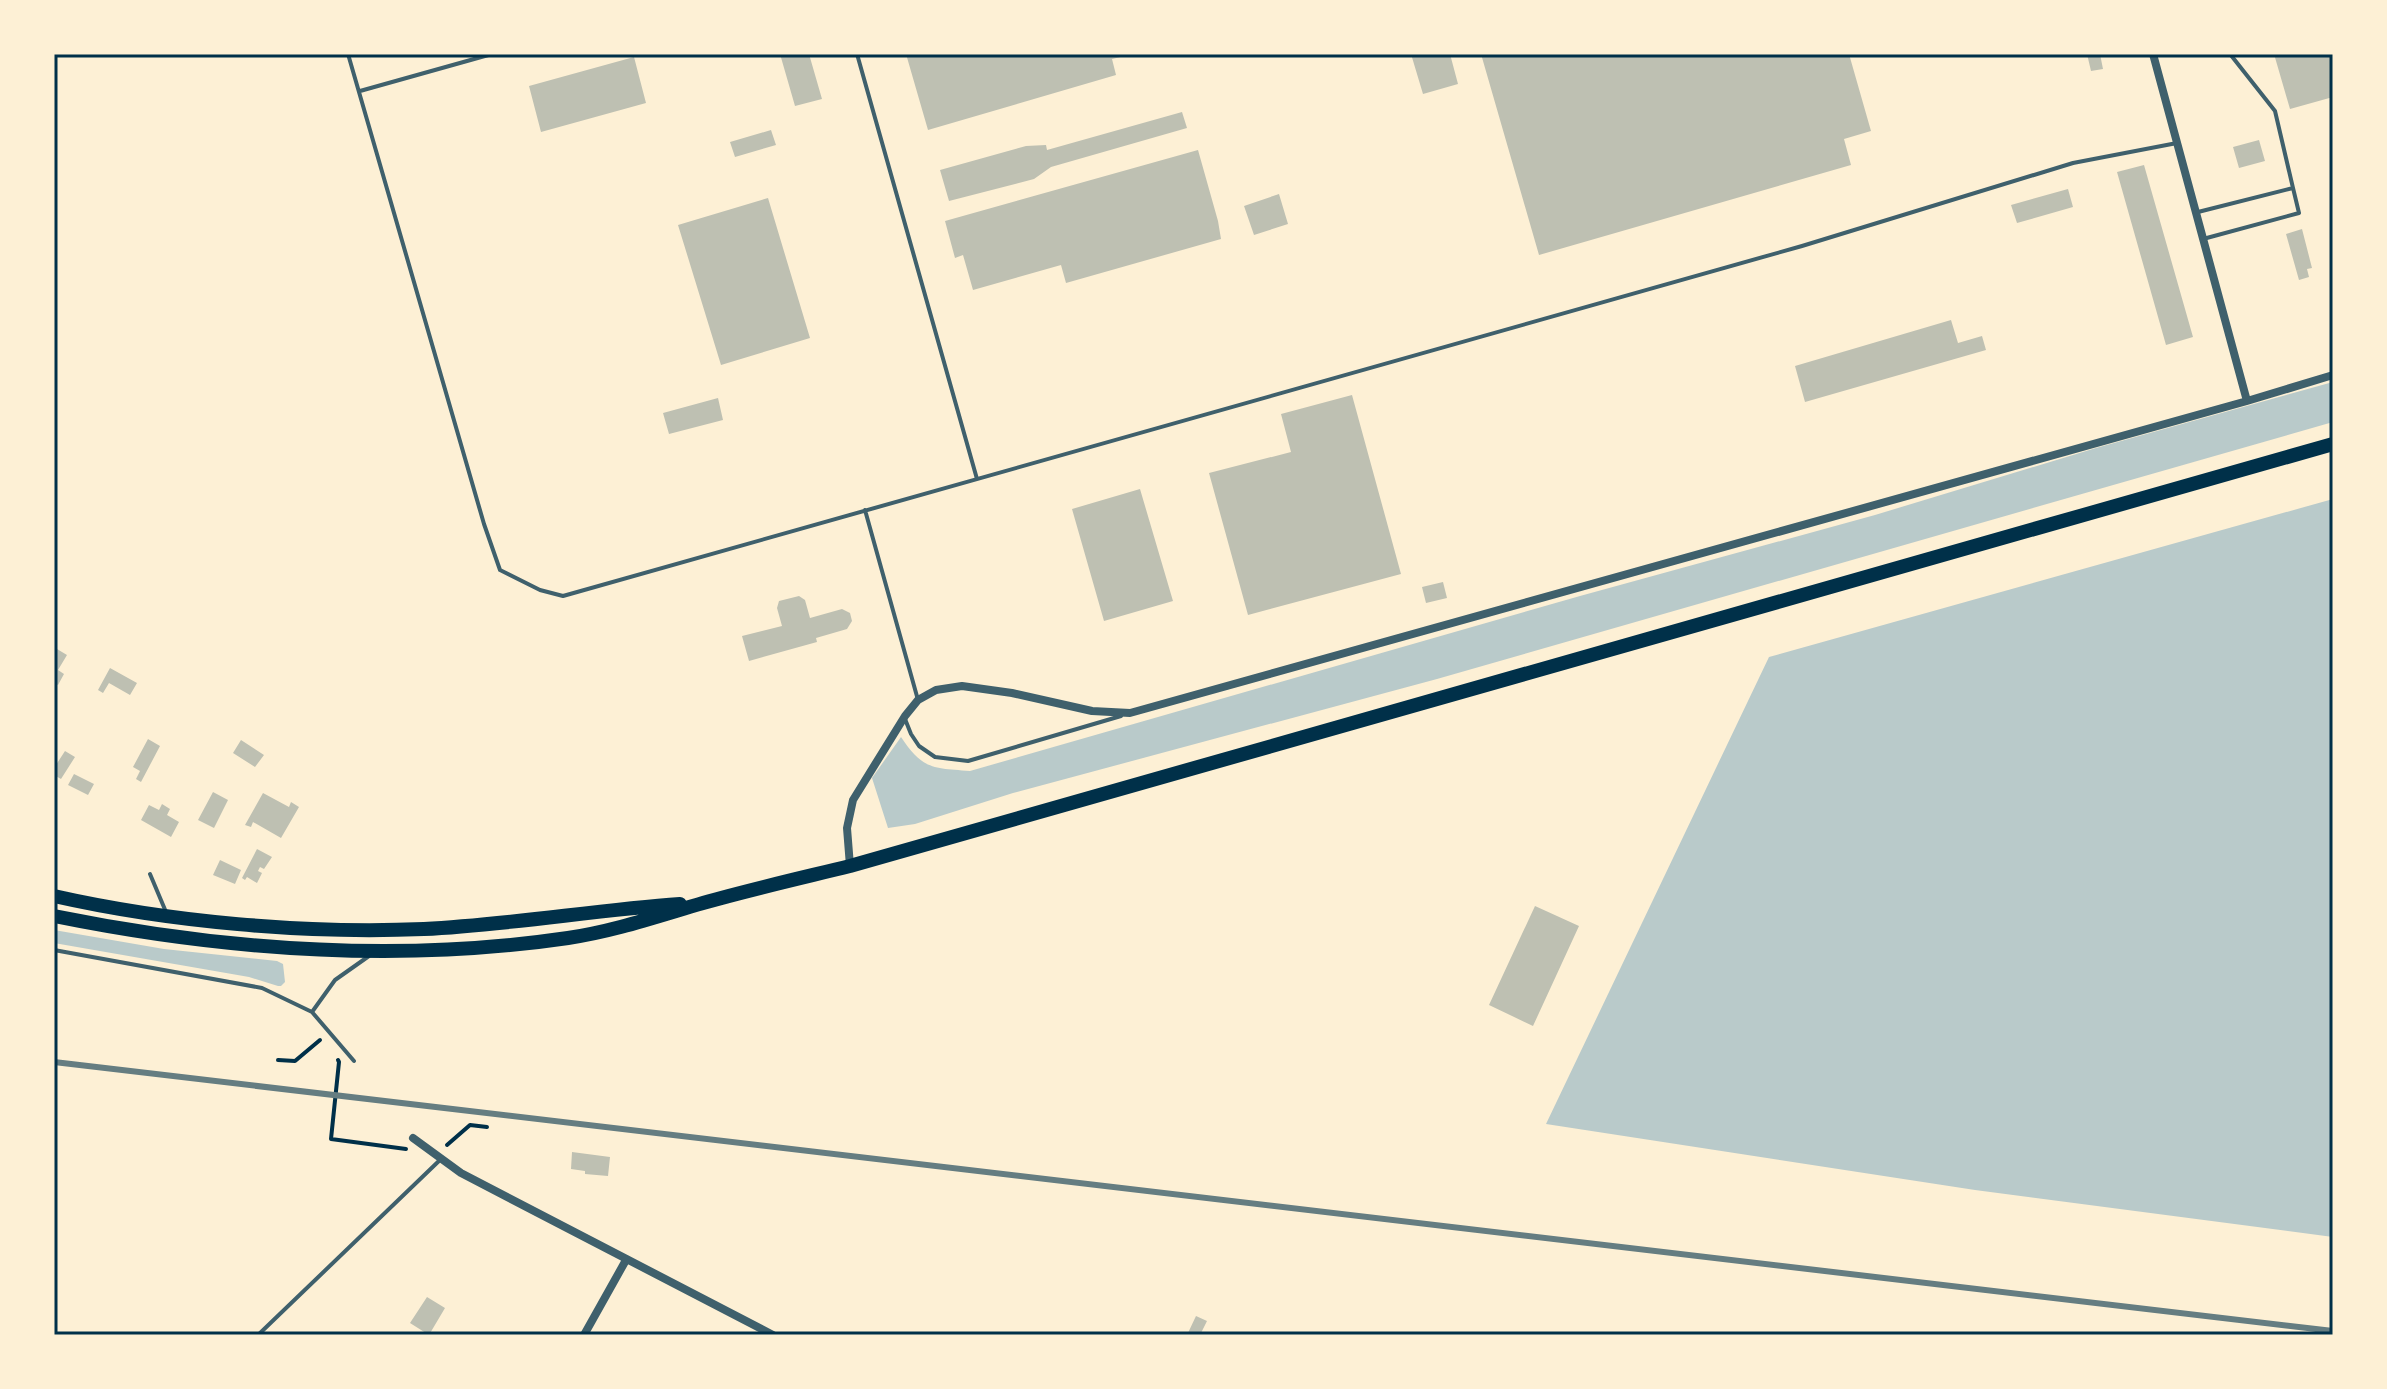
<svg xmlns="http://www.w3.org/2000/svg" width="2387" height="1389" font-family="Jost,sans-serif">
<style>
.green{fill:#b9caca}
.building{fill:#bec0b2}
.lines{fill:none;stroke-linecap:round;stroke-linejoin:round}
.path{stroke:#003049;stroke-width:4}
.service{stroke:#3f606c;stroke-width:4}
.minor{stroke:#3f606c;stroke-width:8}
.primary{stroke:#003049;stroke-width:14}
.rail{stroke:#657d81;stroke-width:6}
.neatline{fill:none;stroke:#003049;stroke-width:3}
</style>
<rect width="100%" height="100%" fill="#fdf0d5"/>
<path class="green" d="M 2333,382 L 2333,422 L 1437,679 L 1013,793 L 915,824 L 888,828 L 872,778 L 901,737 C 923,770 933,768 970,771 L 1580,596 L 1875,515 L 2096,448 Z
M 2333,499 L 2333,1237 L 1975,1190 L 1546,1124 L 1769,657 Z
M 54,930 L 164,949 L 277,961 L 283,964 L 285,982 L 281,986 L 278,986 L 249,977 L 54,943 Z"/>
<path class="building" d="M 780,54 L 809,54 L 822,99 L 795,106 Z
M 906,54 L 1128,54 L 1129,55 L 1112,59 L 1116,75 L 928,130 Z
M 1411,54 L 1450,54 L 1458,84 L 1423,94 Z
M 1481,54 L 1849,54 L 1871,131 L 1844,139 L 1851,165 L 1539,255 Z
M 2087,54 L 2100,54 L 2103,69 L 2091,71 Z
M 2274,54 L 2333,54 L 2333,97 L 2290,109 Z
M 634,57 L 646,103 L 541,132 L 529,86 Z
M 1182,112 L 1187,128 L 1051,167 L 1034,179 L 949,201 L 940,170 L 1026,146 L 1046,145 L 1047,150 Z
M 771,130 L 776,145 L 735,157 L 730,142 Z
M 2259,140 L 2265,161 L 2239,168 L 2233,147 Z
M 1198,150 L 1218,221 L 1221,239 L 1066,283 L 1061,265 L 973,290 L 963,255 L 955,258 L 945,221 Z
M 2144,165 L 2193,337 L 2166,345 L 2117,172 Z
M 2068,189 L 2073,207 L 2017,223 L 2011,205 Z
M 1279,194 L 1288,224 L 1254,235 L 1244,206 Z
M 768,198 L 810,338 L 721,365 L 678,225 Z
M 2302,229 L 2312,268 L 2307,269 L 2309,277 L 2299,280 L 2286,234 Z
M 1951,320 L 1958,343 L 1982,336 L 1986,350 L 1805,402 L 1795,366 Z
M 1352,395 L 1401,574 L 1248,615 L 1209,473 L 1291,452 L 1281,414 Z
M 718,398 L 723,420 L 669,434 L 663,413 Z
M 1140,489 L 1173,601 L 1104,621 L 1072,509 Z
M 1443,582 L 1447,598 L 1426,603 L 1422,587 Z
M 799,596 L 805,600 L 810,618 L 842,609 L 850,613 L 852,621 L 847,629 L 816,638 L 817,642 L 749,661 L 742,636 L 782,626 L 777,608 L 779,601 Z
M 57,649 L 67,655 L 58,670 L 64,674 L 58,685 L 54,683 L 54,655 Z
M 110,668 L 137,683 L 130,695 L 109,683 L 103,693 L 98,690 Z
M 148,739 L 160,746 L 141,782 L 136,779 L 140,771 L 133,767 Z
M 241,740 L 264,755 L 255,767 L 233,753 Z
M 65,751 L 75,757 L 61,779 L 54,775 L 54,768 Z
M 74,774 L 94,784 L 88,795 L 68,785 Z
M 213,792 L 228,800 L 214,828 L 198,820 Z
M 263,793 L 289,807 L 291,802 L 299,807 L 281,838 L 253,822 L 251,827 L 245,825 Z
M 162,804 L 170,809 L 167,815 L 179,822 L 171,837 L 141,820 L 149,805 L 159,810 Z
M 257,849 L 272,857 L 264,869 L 260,867 L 258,871 L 262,873 L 257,883 L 247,877 L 245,880 L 242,878 Z
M 220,860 L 241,870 L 235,884 L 213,875 Z
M 1535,906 L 1579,926 L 1533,1026 L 1489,1005 Z
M 572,1152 L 610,1157 L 608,1176 L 585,1174 L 585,1171 L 571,1169 Z
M 427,1297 L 445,1308 L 429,1335 L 410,1323 Z
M 1196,1316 L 1207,1321 L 1200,1335 L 1187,1335 Z"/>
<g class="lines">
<path class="path" d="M 278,1060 L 295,1061 L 320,1040
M 338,1060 L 339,1062 L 331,1139 L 406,1149
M 447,1145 L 470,1125 L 487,1127"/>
<path class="service" d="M 348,54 L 484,524 L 500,570 L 540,590 L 563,596 L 1802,246 L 2073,163 L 2177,143
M 857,54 L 977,479
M 360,91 L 492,54
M 2198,212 L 2293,188 L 2275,111 L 2230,54
M 2203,239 L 2299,213 L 2293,188
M 865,510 L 918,700
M 905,719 L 911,734 L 919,746 L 935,757 L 968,761 L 1121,716
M 150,874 L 166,912
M 54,950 L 262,988 L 312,1012 L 354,1061
M 312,1012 L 335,980 L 369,956
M 258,1335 L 441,1159"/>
<path class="minor" d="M 2153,54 L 2247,401
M 850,866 L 847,828 L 853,800 L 905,716 L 918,700 L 936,690 L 962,686 L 1012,693 L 1092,711 L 1130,713 L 2247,401 L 2333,375
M 413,1138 L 461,1173 L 773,1335
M 584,1335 L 626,1260"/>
<path class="primary" d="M 54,896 C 169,922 306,934 424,929 C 510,925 594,910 680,904
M 54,916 C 222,950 398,963 568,938 C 615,931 658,916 703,903 C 752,889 801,878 850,866 L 2333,444"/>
<path class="rail" d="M 54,1062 L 2333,1331"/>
</g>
<rect width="2387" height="1389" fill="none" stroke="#fdf0d5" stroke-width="112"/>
<rect x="56" y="56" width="2275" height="1277" class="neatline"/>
</svg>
